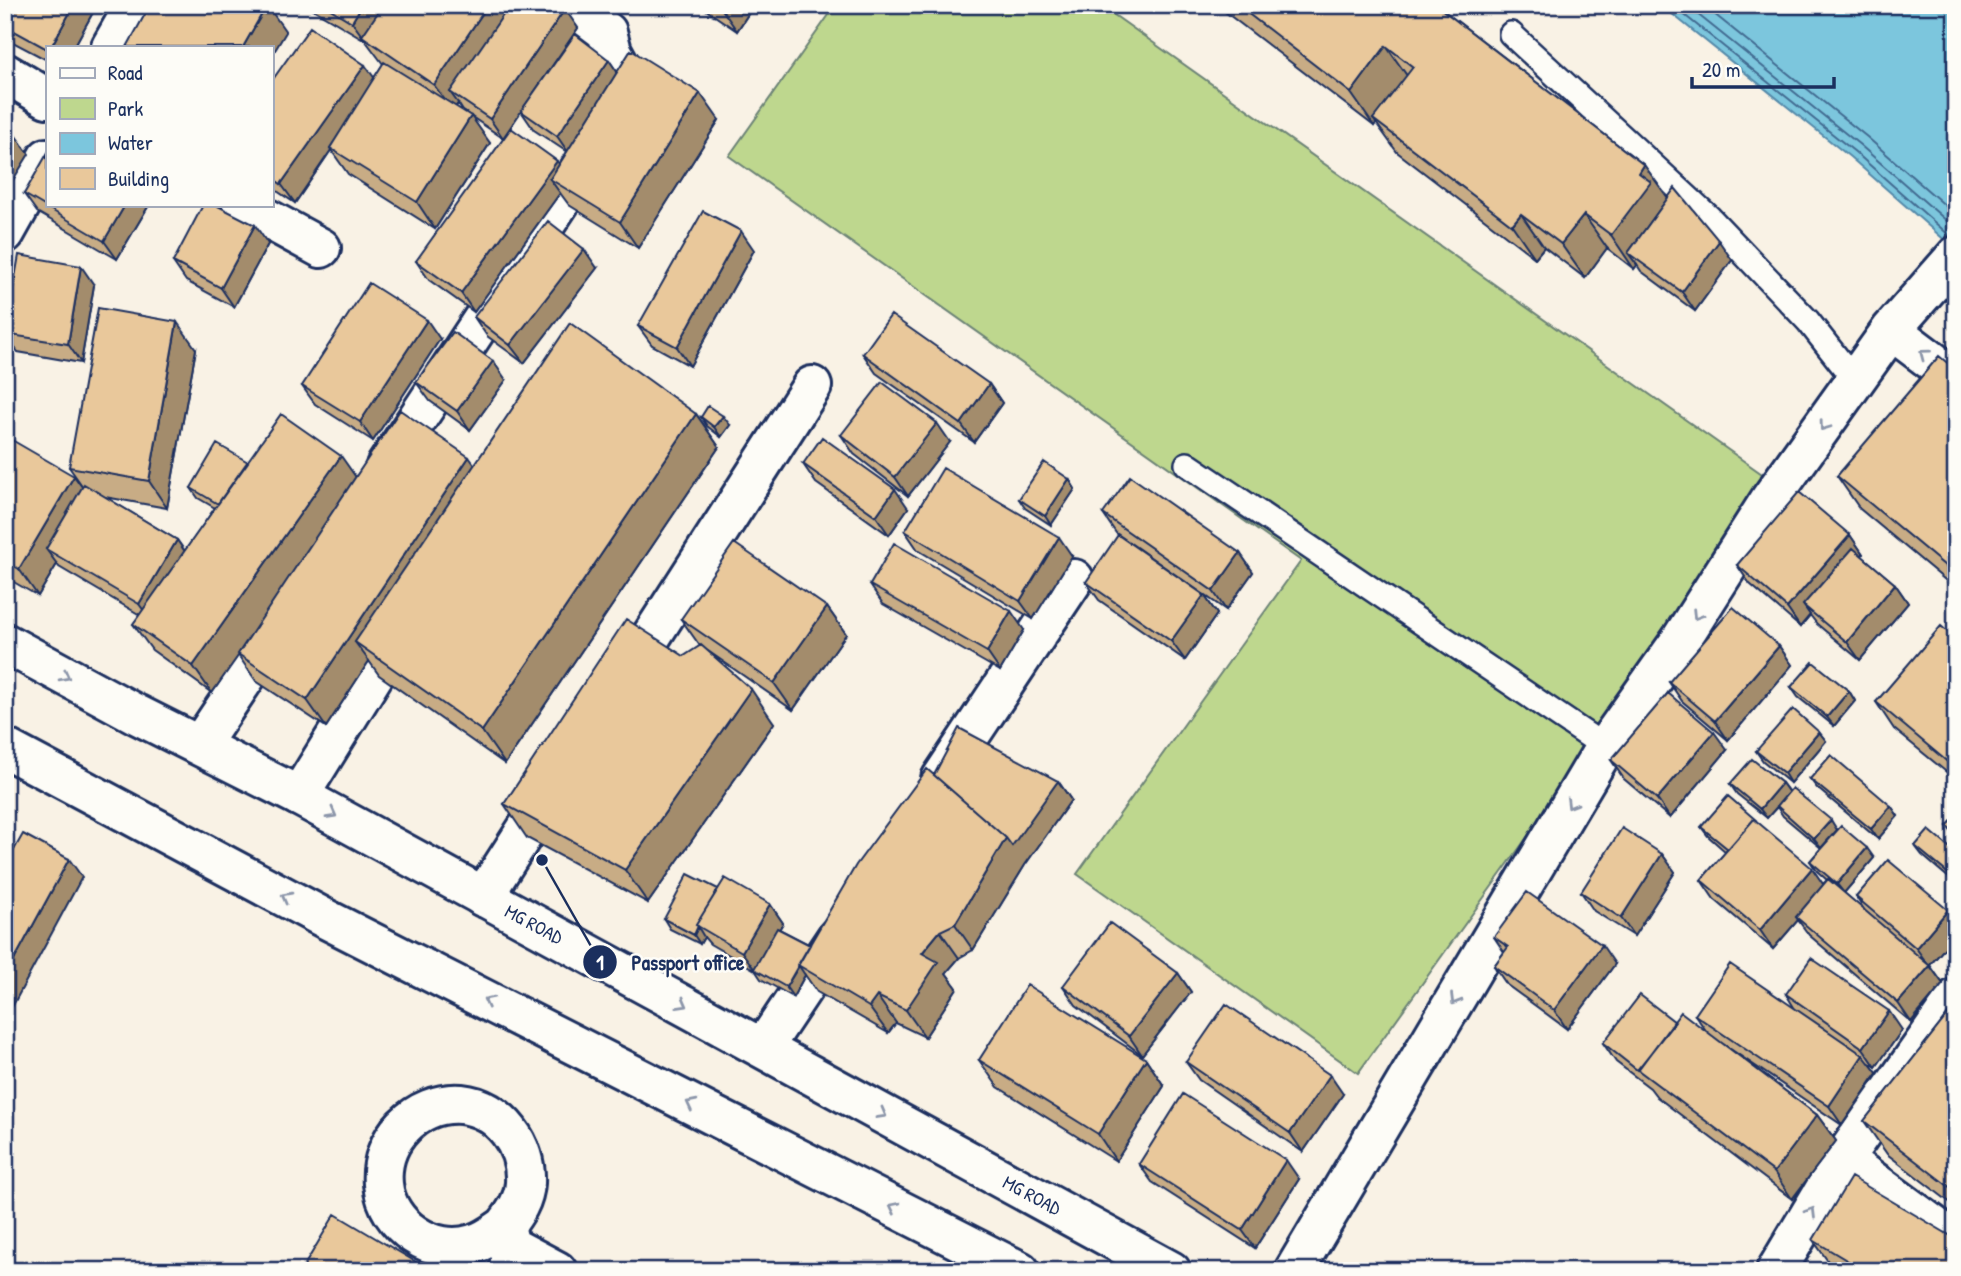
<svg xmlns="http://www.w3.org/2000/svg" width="1961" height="1276" font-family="'Patrick Hand',sans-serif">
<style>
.green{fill:#bed78e;stroke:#6c8376;stroke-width:2}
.water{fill:#7cc6dd;stroke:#558aaa;stroke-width:2}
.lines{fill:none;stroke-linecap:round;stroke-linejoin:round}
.shore{stroke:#426b91;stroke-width:2}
.lane-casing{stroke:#1b2f5e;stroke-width:28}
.street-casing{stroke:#1b2f5e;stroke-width:44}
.secondary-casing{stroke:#1b2f5e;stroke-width:44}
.lane{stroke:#fdfcf7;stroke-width:23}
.street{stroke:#fdfcf7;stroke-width:38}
.secondary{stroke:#fdfcf7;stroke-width:38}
.wall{fill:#c8ac85;stroke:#1b2f5e;stroke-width:2}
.shaded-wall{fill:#a38c6c;stroke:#1b2f5e;stroke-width:2}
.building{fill:#e9c89b;stroke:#1b2f5e;stroke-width:2}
.oneway{stroke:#8c96aa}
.labels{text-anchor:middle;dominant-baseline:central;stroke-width:5;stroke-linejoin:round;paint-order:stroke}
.street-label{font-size:19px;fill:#1b2f5e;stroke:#fdfcf7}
.leader{fill:none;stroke:#1b2f5e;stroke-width:2.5}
.callout-dot{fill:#1b2f5e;stroke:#fdfcf7;stroke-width:2.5}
.mark-label{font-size:21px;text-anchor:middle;font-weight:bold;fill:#fff}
.callout-label{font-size:21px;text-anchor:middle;font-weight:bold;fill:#1b2f5e;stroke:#fdfcf7;stroke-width:5;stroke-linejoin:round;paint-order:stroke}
</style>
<rect width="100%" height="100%" fill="#f9f2e5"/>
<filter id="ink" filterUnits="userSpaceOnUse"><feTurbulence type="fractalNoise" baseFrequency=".0143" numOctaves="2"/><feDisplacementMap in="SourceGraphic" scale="14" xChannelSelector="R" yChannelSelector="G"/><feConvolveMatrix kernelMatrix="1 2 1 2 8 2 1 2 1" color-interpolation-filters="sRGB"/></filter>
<g filter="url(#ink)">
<path class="green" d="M 836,5 L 1100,5 L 1779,486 L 1358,1073 L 1077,874 L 1301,561 L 729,156 Z"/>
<path class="water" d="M 1661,5 L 1956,5 L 1956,250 L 1850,157 Z"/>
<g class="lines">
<path class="shore" d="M 1672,5 L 1855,152 L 1950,236
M 1686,5 L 1860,145 L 1956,229
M 1703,5 L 1867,137 L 1956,215"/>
<defs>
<path id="lane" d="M 1511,34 L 1709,217 L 1808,321 L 1856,382
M 1187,464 L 1605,747"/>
<path id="street" d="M 111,47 L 135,5
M 5,73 L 47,98
M 242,205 L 321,248
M 5,233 L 47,158
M 1891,330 L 1956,379
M 386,466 L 570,187 L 629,82 L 612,51 L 607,32 L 571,5
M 624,679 L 812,386
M 200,745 L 279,627
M 941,779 L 1074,579
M 299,796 L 403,628
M 483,897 L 553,788
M 763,1048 L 837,937
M 1843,1159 L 1956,1242
M 505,1226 C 495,1233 485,1241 473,1244 C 433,1257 387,1226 383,1184 C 379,1140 416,1101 461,1104 C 501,1108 527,1146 525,1183 C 524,1200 515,1213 505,1226 L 510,1246 L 510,1271
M 510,1246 L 557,1271
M 1294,1271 L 1605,747 L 1680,641 L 1771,498 L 1891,330 L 1956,256
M 1776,1271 L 1843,1159 L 1956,998"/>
<path id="secondary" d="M 5,643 L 136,714 L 299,796 L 1171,1271
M 5,748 L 326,919 L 1020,1271"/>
</defs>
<use href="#lane" class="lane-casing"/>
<use href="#street" class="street-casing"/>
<use href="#secondary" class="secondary-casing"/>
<use href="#lane" class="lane"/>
<use href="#street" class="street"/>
<use href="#secondary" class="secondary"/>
</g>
<path class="wall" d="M 5,5 L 97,5 L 74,47 L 47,47 L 47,60 L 5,38 Z
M 306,5 L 560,5 L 578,28 L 523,109 L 609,60 L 617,72 L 719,120 L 638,248 L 569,205 L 560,193 L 474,312 L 429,280 L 416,261 L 559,164 L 567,152 L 534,130 L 521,111 L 503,138 L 463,111 L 458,103 L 456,107 L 490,143 L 435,229 L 348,174 L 331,150 L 295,203 L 271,187 L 271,82 L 374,78 L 383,64 L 365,40 Z
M 699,5 L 754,5 L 737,31 Z
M 1216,5 L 1436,5 L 1644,165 L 1667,198 L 1732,260 L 1695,311 L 1641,271 L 1637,265 L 1634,269 L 1607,248 L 1585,278 L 1544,247 L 1535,258 L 1397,152 L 1376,123 L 1374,126 Z
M 24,194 L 149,205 L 117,259 L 37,212 Z
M 268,244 L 234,307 L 186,281 L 173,262 Z
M 754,250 L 690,366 L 652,345 L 638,326 Z
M 597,268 L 524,363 L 487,336 L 474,317 Z
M 94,285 L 81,363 L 18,352 L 5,334 Z
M 440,339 L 373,441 L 315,404 L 302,386 Z
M 196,349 L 167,508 L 105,497 L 177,540 L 185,551 L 215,508 L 198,498 L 191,488 L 248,462 L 356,477 L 474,465 L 696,414 L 719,447 L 505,764 L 379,675 L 369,661 L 326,727 L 256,681 L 238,655 L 212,693 L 152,650 L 133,624 L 140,615 L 59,567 L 57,564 L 38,596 L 5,577 L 5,436 L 82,487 L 83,487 L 69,467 Z
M 863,354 L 989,384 L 1002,403 L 974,442 L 876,373 Z
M 1956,370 L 1956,589 L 1860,509 L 1837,476 Z
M 506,380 L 470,430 L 430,401 L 416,382 Z
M 701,417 L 730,425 L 721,437 L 707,426 Z
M 841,435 L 950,442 L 908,496 L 854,454 Z
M 803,464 L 908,508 L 889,535 L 816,483 Z
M 1069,479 L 1075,489 L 1051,525 L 1025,508 L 1019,499 Z
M 1103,514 L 1240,553 L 1253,572 L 1226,610 L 1116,533 Z
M 905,531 L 1072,556 L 1033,619 L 918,550 Z
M 1850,535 L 1863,554 L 1862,556 L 1895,584 L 1908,603 L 1860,660 L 1817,624 L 1810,615 L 1800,627 L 1750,584 L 1737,565 Z
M 1086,582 L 1204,595 L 1217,614 L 1185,660 L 1099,600 Z
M 870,585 L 1024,630 L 1000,671 L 883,604 Z
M 827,607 L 846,634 L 793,710 L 708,651 L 774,723 L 648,903 L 527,838 L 504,804 L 700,646 L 681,619 Z
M 1956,639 L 1956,780 L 1894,729 L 1876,702 Z
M 1779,646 L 1792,665 L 1728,740 L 1682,701 L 1669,682 Z
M 1791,687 L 1849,691 L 1855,701 L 1834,726 L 1798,697 Z
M 1819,732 L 1826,741 L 1790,783 L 1763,761 L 1756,751 Z
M 1727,750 L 1670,818 L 1624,779 L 1611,760 Z
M 934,775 L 1058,781 L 1071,800 L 1025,865 L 973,950 L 959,958 L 946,973 L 957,988 L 925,1037 L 896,1023 L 888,1033 L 817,992 L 805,975 L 793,997 L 761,979 L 755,970 L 710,944 L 704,937 L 700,944 L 670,929 L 664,919 L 718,889 L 770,904 L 783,923 L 779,929 L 810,945 Z
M 1810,779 L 1891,806 L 1898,816 L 1878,839 L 1817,788 Z
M 1782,783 L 1789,792 L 1874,858 L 1844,893 L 1865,911 L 1856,897 L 1948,910 L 1956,921 L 1956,935 L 1930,965 L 1943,984 L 1911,1022 L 1809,935 L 1798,920 L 1773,949 L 1714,899 L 1701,880 L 1726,852 L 1708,836 L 1701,827 L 1823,884 L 1827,880 L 1817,871 L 1810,861 L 1821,848 L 1783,816 L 1777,807 L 1767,818 L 1737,794 L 1730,784 Z
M 1956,816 L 1956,838 L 1947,826 Z
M 1915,846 L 1956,853 L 1956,884 L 1922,855 Z
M 1662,854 L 1675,872 L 1634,936 L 1594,911 L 1581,892 Z
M 1494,937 L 1615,964 L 1567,1029 L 1507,985 L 1494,966 L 1504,952 Z
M 1178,973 L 1191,992 L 1142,1055 L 1076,1005 L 1063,986 Z
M 1786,994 L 1902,1030 L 1876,1067 L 1868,1062 L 1877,1073 L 1842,1125 L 1723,1044 L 1817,1115 L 1836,1141 L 1792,1199 L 1657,1097 L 1650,1088 L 1616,1062 L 1603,1043 L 1675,1022 L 1707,1032 L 1695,1015 L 1795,1009 Z
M 1956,1004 L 1956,1207 L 1887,1154 L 1864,1121 Z
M 1146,1059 L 1164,1086 L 1116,1161 L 998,1087 L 979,1060 Z
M 1186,1062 L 1343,1094 L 1303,1152 L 1199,1080 Z
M 1139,1164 L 1299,1179 L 1255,1248 L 1152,1182 Z
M 1813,1240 L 1956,1271 L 1839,1271 L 1832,1267 Z"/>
<path class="shaded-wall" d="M 74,5 L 97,5 L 74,47 L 51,47 Z
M 267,5 L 286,32 L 271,57 L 271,47 L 243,47 Z
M 362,5 L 386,5 L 362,36 L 365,40 L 352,22 Z
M 488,5 L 525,5 L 450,92 L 458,103 L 453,111 L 434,85 Z
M 719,5 L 754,5 L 737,31 Z
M 565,9 L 578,28 L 503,138 L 490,119 Z
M 1386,46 L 1410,80 L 1373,119 L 1376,123 L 1374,126 L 1351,93 Z
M 609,60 L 622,79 L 570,155 L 557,136 Z
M 365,65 L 378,83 L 330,148 L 331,150 L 295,203 L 281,184 Z
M 700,93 L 719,120 L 638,248 L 620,222 Z
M 471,116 L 490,143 L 435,229 L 417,202 Z
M 10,128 L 29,154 L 5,193 L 5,136 Z
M 557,161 L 570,179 L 550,179 L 560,193 L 474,312 L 461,293 Z
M 1644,165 L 1668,198 L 1628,253 L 1637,265 L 1634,269 L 1611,235 L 1639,173 Z
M 125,205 L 149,205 L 117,259 L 104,241 Z
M 1521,214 L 1544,247 L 1535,258 L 1512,225 Z
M 1584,215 L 1607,248 L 1585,278 L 1561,244 Z
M 255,225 L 268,244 L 234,307 L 221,288 Z
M 741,231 L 754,250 L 690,366 L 677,347 Z
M 1719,241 L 1732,260 L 1695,311 L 1682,292 Z
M 584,249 L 597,268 L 524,363 L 510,345 Z
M 81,266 L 94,285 L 81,363 L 68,344 Z
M 427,320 L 440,339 L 373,441 L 360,422 Z
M 177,322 L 196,349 L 167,508 L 149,481 Z
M 493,361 L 506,380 L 470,430 L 457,411 Z
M 989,384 L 1002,403 L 974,442 L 961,424 Z
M 696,414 L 719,447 L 505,764 L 482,731 Z
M 723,416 L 730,425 L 721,437 L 714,427 Z
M 937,423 L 950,442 L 908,496 L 895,477 Z
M 341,456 L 360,483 L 212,693 L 193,666 Z
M 469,457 L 488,483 L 355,642 L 369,661 L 326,727 L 307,700 Z
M 74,476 L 93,502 L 46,549 L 57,564 L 38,596 L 19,569 Z
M 1069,479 L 1075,489 L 1051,525 L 1045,516 Z
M 895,489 L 908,508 L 889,535 L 876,516 Z
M 1850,535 L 1863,554 L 1812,613 L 1803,605 L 1810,615 L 1800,627 L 1787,608 Z
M 1059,537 L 1072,556 L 1033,619 L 1020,601 Z
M 177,540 L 190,559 L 152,622 L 139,604 Z
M 1240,553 L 1253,572 L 1226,610 L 1213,591 Z
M 1895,584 L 1908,603 L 1860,660 L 1847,642 Z
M 1204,595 L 1217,614 L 1185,660 L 1171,641 Z
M 827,607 L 846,634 L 793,710 L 774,683 Z
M 1011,611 L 1024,630 L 1000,671 L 987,652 Z
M 1779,646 L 1792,665 L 1728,740 L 1715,721 Z
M 751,689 L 774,723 L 648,903 L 625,870 Z
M 1849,691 L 1855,701 L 1834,726 L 1827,717 Z
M 1714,732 L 1727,750 L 1670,818 L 1657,799 Z
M 1819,732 L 1826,741 L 1790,783 L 1784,773 Z
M 1058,781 L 1071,800 L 1025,865 L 973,950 L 955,924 L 1006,838 Z
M 1782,783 L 1789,793 L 1767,818 L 1760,809 Z
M 1891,806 L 1898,816 L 1878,839 L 1871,829 Z
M 1831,820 L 1837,830 L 1821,848 L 1814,839 Z
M 1867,848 L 1874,858 L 1844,893 L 1837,884 Z
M 1662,854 L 1675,872 L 1634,936 L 1621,918 Z
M 69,859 L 82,877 L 5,1020 L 5,977 Z
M 1812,868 L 1825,887 L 1796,917 L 1798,920 L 1773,949 L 1760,930 Z
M 770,904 L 783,923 L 755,970 L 742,952 Z
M 1948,910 L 1956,921 L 1956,935 L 1929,966 L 1916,948 Z
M 698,927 L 704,937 L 700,944 L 694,935 Z
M 940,931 L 959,958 L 946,973 L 957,988 L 925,1037 L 906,1010 L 922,953 Z
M 1602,945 L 1615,964 L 1567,1029 L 1554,1010 Z
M 799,966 L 805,975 L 793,997 L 786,987 Z
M 1930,966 L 1943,984 L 1911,1022 L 1898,1003 Z
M 1178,973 L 1191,992 L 1142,1055 L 1129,1036 Z
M 877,996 L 896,1023 L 888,1033 L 869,1007 Z
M 1889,1011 L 1902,1030 L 1876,1067 L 1863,1048 Z
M 1863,1055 L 1877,1073 L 1842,1125 L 1829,1106 Z
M 1146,1059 L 1164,1086 L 1116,1161 L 1098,1134 Z
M 1330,1075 L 1343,1094 L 1303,1152 L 1290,1133 Z
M 1817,1115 L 1836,1141 L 1792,1199 L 1774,1172 Z
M 1286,1160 L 1299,1179 L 1255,1248 L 1242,1230 Z"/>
<path class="building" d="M 5,5 L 74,5 L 51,47 L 47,47 L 47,49 L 5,26 Z
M 150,5 L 267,5 L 243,47 L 127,47 Z
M 324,5 L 362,5 L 352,22 Z
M 383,5 L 488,5 L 434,85 L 362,36 Z
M 510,5 L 560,5 L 565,9 L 490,119 L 450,92 Z
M 1237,5 L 1436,5 L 1644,165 L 1639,173 L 1651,182 L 1611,235 L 1584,215 L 1561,244 L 1521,214 L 1512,225 L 1373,119 L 1413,67 L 1386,46 L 1351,93 Z
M 310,27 L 365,65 L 281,184 L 271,177 L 271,82 Z
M 575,34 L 609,60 L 557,136 L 521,111 Z
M 631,50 L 700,93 L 620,222 L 550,179 Z
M 384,62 L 471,116 L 417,202 L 330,148 Z
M 5,124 L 10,128 L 5,136 Z
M 511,128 L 557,161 L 461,293 L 416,261 Z
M 47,154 L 47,205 L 125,205 L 104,241 L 24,194 Z
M 1675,188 L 1719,241 L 1682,292 L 1628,253 Z
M 203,205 L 216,205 L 255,225 L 221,288 L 173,262 Z
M 703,211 L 741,231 L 677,347 L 638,326 Z
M 548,221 L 584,249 L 510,345 L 474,317 Z
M 19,255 L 81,266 L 68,344 L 5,334 Z
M 369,283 L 427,320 L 360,422 L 302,386 Z
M 98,308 L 177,322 L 149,481 L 69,467 Z
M 891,315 L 989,384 L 961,424 L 863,354 Z
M 570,323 L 696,414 L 482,731 L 355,642 Z
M 453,332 L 493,361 L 457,411 L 416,382 Z
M 1939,356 L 1956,370 L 1956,575 L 1837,476 Z
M 882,382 L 937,423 L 895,477 L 841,435 Z
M 708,406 L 723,416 L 714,427 L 701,417 Z
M 400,410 L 469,457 L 307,700 L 238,654 Z
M 281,414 L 341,456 L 193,666 L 133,624 Z
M 5,436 L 74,476 L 19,569 L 5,561 Z
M 822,437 L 895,489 L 876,516 L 803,464 Z
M 217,444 L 248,462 L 218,504 L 191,488 Z
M 1044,462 L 1069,479 L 1045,516 L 1019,499 Z
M 943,468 L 1059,537 L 1020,601 L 905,531 Z
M 1130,476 L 1240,553 L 1213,591 L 1103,514 Z
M 84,484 L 177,540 L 139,604 L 46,549 Z
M 1799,492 L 1850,535 L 1787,608 L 1737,565 Z
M 1118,535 L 1204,595 L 1171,641 L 1086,582 Z
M 734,543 L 827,607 L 774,683 L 681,619 Z
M 894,543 L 1011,611 L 987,652 L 870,585 Z
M 1853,548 L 1895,584 L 1847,642 L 1803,605 Z
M 1733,607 L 1779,646 L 1715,721 L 1669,682 Z
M 626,619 L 684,656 L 701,645 L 751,689 L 625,870 L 504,804 Z
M 1941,626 L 1956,639 L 1956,769 L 1876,702 Z
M 1813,662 L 1849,691 L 1827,717 L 1791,687 Z
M 1668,693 L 1714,732 L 1657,799 L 1611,760 Z
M 1793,709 L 1819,732 L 1784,773 L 1756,751 Z
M 959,728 L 1058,781 L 1012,846 L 1006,838 L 934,775 Z
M 1831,755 L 1891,806 L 1871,829 L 1810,779 Z
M 1752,759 L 1782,783 L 1760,809 L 1730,784 Z
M 927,769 L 1006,838 L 955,924 L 940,931 L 922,953 L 938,962 L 906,1010 L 877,996 L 869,1007 L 798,965 L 856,865 Z
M 1792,788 L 1831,820 L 1814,839 L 1777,806 Z
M 1728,796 L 1757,821 L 1754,819 L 1728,849 L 1701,827 Z
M 1956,816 L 1956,834 L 1947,826 Z
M 1754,819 L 1812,868 L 1760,930 L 1701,880 Z
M 1841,826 L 1867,848 L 1837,884 L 1810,861 Z
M 1622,828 L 1662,854 L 1621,918 L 1581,892 Z
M 1929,830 L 1956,853 L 1956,880 L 1915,846 Z
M 23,834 L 69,859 L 5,977 L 5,866 Z
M 1888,860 L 1948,910 L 1916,948 L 1856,897 Z
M 688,874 L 718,889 L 696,925 L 698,926 L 694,935 L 664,919 Z
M 725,878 L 770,904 L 742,952 L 696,925 Z
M 1828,879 L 1930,966 L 1898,1003 L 1796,917 Z
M 1527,892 L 1602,945 L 1554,1010 L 1494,966 L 1508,947 L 1494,937 Z
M 1110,923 L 1178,973 L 1129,1036 L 1063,986 Z
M 777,928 L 810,945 L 786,987 L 754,969 Z
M 1811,958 L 1889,1011 L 1863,1048 L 1786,994 Z
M 1730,964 L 1863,1055 L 1829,1106 L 1695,1015 Z
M 1027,985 L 1146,1059 L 1098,1134 L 979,1060 Z
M 1640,995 L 1675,1022 L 1637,1070 L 1603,1043 Z
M 1226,1004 L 1330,1075 L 1290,1133 L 1186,1062 Z
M 1956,1004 L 1956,1192 L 1864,1121 Z
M 1681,1012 L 1817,1115 L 1774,1172 L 1638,1070 Z
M 1183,1094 L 1286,1160 L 1242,1230 L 1139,1164 Z
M 1851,1177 L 1956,1239 L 1956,1271 L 1865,1271 L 1813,1240 Z
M 335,1214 L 431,1271 L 301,1271 Z"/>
<defs><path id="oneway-chevron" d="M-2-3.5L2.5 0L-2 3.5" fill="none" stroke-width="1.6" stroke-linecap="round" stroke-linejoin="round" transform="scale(1.75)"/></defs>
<g class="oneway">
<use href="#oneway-chevron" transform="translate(1924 354) rotate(-143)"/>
<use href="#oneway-chevron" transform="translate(1824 426) rotate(126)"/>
<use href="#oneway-chevron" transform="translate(1697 615) rotate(122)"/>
<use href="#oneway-chevron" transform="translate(65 676) rotate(28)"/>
<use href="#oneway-chevron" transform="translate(1571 804) rotate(121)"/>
<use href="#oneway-chevron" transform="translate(332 814) rotate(29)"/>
<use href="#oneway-chevron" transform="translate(286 897) rotate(-152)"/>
<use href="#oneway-chevron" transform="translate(1455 1000) rotate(121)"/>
<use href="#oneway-chevron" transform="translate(488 1001) rotate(-153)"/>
<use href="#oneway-chevron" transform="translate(683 1004) rotate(29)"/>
<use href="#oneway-chevron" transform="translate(691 1104) rotate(-153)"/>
<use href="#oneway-chevron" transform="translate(882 1114) rotate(29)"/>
<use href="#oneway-chevron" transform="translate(894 1207) rotate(-153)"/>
<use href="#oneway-chevron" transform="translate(1811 1212) rotate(-59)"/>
</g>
</g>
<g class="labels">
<g class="street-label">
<text transform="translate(534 924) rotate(28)">MG ROAD</text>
<text transform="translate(1032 1195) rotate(28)">MG ROAD</text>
</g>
</g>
<path class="leader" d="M542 860L600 962"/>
<g class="callout-dot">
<circle cx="542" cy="860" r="7"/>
<circle cx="600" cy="962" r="18"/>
</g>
<g class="mark-label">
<text x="600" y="970">1</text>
</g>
<g class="callout-label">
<text x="688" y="970">Passport office</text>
</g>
<rect width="1961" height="1276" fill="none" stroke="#fdfcf7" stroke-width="28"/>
<rect x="14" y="14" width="1933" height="1248" fill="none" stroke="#1b2f5e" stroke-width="2.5" filter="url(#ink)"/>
<rect x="46" y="46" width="228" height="161" fill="#fdfcf7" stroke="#a3aaba" stroke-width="2"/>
<rect x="60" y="68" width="35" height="10" fill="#fdfcf7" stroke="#a3aaba" stroke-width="2"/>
<text x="108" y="80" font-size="21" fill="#1b2f5e">Road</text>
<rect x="60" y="98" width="35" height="21" fill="#bed78e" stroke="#a3aaba" stroke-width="2"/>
<text x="108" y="116" font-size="21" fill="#1b2f5e">Park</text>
<rect x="60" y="133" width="35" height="21" fill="#7cc6dd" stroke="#a3aaba" stroke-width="2"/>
<text x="108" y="150" font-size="21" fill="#1b2f5e">Water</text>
<rect x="60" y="168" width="35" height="21" fill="#e9c89b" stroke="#a3aaba" stroke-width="2"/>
<text x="108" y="186" font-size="21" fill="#1b2f5e">Building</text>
<path d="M1692 77v10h142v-10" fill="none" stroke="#1b2f5e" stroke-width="3.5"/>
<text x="1702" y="77" font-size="21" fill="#1b2f5e" stroke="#fdfcf7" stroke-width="5" paint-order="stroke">20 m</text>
</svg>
